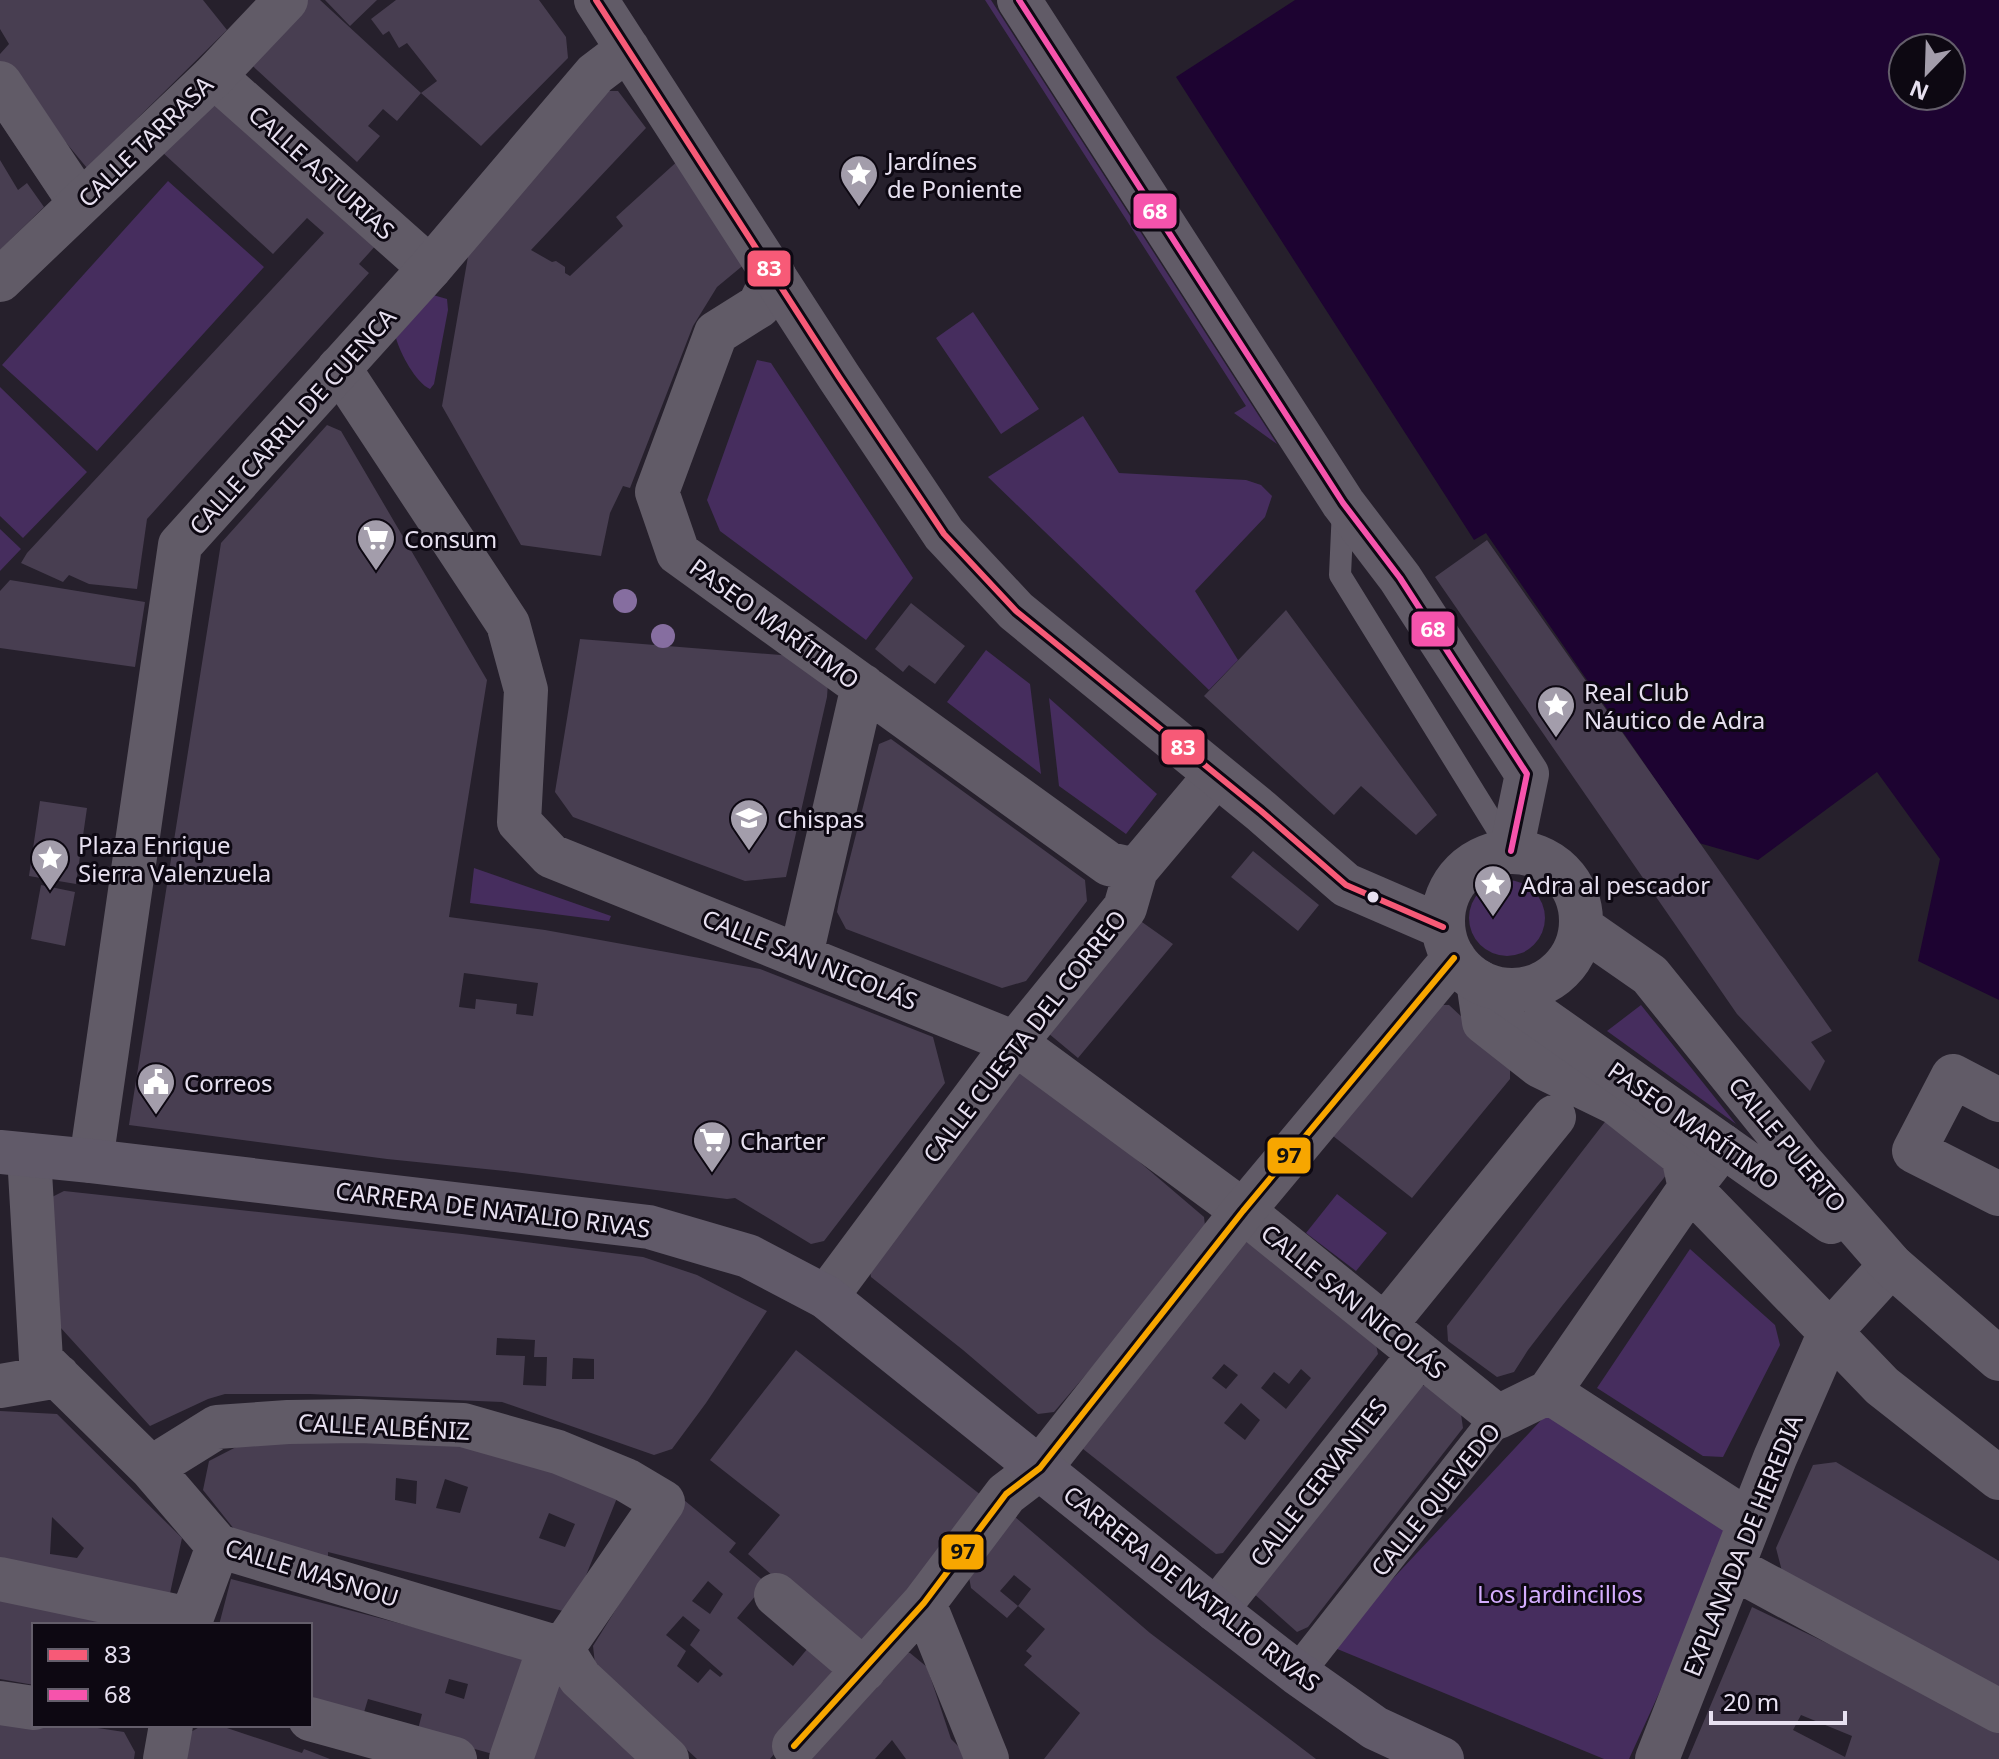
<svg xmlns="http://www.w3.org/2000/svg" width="1999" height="1759" font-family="'Noto Sans',sans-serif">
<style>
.green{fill:#462d5e}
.water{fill:#1d0331;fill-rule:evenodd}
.building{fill:#483e51;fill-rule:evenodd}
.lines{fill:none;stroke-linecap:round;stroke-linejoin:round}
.service{stroke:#615b67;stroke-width:22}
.pedestrian{stroke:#615b67;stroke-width:34}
.minor{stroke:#615b67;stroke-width:44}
.tertiary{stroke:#615b67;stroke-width:44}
.trunk{stroke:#615a69;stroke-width:44}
.bus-1-casing{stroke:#0d0812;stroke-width:12}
.bus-2-casing{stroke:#0d0812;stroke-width:12}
.bus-3-casing{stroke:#0d0812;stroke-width:12}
.bus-1{stroke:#f75a77;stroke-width:6}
.bus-2{stroke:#f653ac;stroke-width:6}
.bus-3{stroke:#f7a600;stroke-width:6}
.tree{fill:#866ea0}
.bus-dot{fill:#e7e0f0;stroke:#0d0812;stroke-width:3}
.labels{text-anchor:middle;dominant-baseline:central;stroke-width:6;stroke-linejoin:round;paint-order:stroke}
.street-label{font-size:24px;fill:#e7e0f0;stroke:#0d0812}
.poi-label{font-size:24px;fill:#e7e0f0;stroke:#0d0812;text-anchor:start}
.park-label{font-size:24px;fill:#d4adfe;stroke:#0d0812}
.line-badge{stroke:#0d0812;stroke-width:3}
.badge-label{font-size:22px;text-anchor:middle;font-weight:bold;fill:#fff}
.pale-badge-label{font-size:22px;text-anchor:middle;font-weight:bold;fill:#111}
</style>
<rect width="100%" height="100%" fill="#26202c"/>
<path class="green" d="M 985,0 L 991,0 L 1277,444 L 1234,413 L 1246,406 Z
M 168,181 L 264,267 L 97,451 L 2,365 Z
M 433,295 L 447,299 L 448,310 L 434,384 L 430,389 C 416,383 400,353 396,338 Z
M 973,312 L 1039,409 L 1001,434 L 936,338 Z
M 757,360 L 771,363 L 913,578 L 866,640 L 720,531 L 707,500 Z
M 0,387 L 87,472 L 23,538 L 0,516 Z
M 1083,416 L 1119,473 L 1246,480 L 1261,485 L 1272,496 L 1265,517 L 1195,591 L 1238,660 L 1209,690 L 988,477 Z
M 0,529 L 21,549 L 0,571 Z
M 986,650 L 1030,684 L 1041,774 L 947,702 Z
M 1049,698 L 1157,794 L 1126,834 L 1059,786 Z
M 474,868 L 611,916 L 609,921 L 470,903 Z
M1469 918a38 38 0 1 1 76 0a38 38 0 1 1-76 0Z
M 1641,1005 L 1736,1124 L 1607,1031 Z
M 1337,1194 L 1387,1233 L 1356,1271 L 1306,1233 Z
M 1690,1249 L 1775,1325 L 1780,1345 L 1723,1457 L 1703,1456 L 1597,1388 Z
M 1554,1412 L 1734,1529 L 1629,1759 L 1604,1759 L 1330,1646 L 1544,1417 Z"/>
<path class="water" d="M 1295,0 L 1999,0 L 1999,1000 L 1918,961 L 1940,859 L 1877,772 L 1758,860 L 1699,843 L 1486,533 L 1474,540 L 1176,77 ZM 1903,48 L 1951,48 L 1951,96 L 1903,96 Z"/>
<path class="building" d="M 0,0 L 203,0 L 227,30 L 87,168 L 0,63 L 0,54 L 9,44 L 0,29 Z
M 298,0 L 320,0 L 421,93 L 437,81 L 407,43 L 399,48 L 389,31 L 383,35 L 371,19 L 396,0 L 539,0 L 566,37 L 568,58 L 481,146 L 421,93 L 397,121 L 383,109 L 368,126 L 380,136 L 357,162 L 244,58 Z
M 325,0 L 377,0 L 350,26 Z
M 605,91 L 618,91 L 646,128 L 531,250 L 552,262 L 556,261 L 565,267 L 565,273 L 570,276 L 623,226 L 616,217 L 681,158 L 752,258 L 717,287 L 693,326 L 630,488 L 623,486 L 610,513 L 601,556 L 521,545 L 442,406 L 470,245 Z
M 218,97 L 378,243 L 359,264 L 369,273 L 147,519 L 137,589 L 89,584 L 69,575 L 63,582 L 21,563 L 27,553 L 324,233 L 307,218 L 273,254 L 162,152 Z
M 0,160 L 18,190 L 27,183 L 44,207 L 0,250 Z
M 327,425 L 341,431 L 487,680 L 449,917 L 545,930 L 760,969 L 933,1037 L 945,1083 L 824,1241 L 811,1244 L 735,1198 L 727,1199 L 514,1172 L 387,1159 L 129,1125 L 221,543 ZM 464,973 L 538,983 L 533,1016 L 516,1014 L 517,1004 L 476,999 L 475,1009 L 459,1007 Z
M 1487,540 L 1832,1031 L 1811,1042 L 1825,1061 L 1810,1091 L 1737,1014 L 1435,577 Z
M 10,580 L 145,602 L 135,667 L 0,648 L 0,591 Z
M 911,603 L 965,646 L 935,684 L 909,665 L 903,672 L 875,649 Z
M 1286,610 L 1437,815 L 1416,835 L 1361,786 L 1334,815 L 1204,696 Z
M 580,639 L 818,658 L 829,668 L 827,697 L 786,877 L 745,881 L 573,817 L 555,792 Z
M 891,739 L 1085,880 L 1087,901 L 1026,981 L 1002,988 L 846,929 L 837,912 L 839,901 L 879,744 Z
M 40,801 L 87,808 L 76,884 L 29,876 Z
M 1253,851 L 1319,905 L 1298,931 L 1231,877 Z
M 41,885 L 75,892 L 65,946 L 31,939 Z
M 1132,915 L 1173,944 L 1078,1058 L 1042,1028 Z
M 1431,1005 L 1449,1005 L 1510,1062 L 1510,1079 L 1412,1198 L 1328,1132 Z
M 1015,1069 L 1129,1153 L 1204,1217 L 1206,1234 L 1054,1412 L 1038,1414 L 963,1350 L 871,1277 L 868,1256 Z
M 1611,1114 L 1675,1164 L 1562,1306 L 1528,1350 L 1514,1372 L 1497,1377 L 1448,1341 L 1447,1326 Z
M 64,1191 L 462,1234 L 643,1257 L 697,1275 L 767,1311 L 706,1403 L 672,1449 L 654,1455 L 502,1402 L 310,1394 L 225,1394 L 208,1399 L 150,1426 L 50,1316 L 48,1199 ZM 497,1338 L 535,1340 L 534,1357 L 547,1357 L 546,1386 L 523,1385 L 525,1356 L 496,1355 ZM 573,1358 L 594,1359 L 594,1379 L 572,1379 Z
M 1247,1232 L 1375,1340 L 1378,1354 L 1223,1553 L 1216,1554 L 1078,1445 ZM 1224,1364 L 1238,1375 L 1226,1389 L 1212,1378 ZM 1301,1369 L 1311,1378 L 1286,1409 L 1261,1388 L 1274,1372 L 1289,1384 ZM 1241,1403 L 1260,1420 L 1245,1440 L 1224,1423 Z
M 796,1350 L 986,1499 L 867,1645 L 782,1584 L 748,1554 L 780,1515 L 710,1460 Z
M 1428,1385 L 1461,1414 L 1463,1428 L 1308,1627 L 1297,1632 L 1252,1592 L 1414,1387 Z
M 0,1411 L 57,1414 L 182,1538 L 169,1598 L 0,1566 ZM 52,1517 L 84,1548 L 77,1558 L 50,1554 Z
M 263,1439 L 483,1446 L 619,1493 L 571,1613 L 328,1552 L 328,1557 L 242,1539 L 203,1490 L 209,1461 L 240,1445 ZM 396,1478 L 417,1481 L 416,1504 L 395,1500 ZM 445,1479 L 468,1487 L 460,1513 L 436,1508 ZM 549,1513 L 575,1524 L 565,1547 L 539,1538 Z
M 1836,1462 L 1999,1561 L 1999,1696 L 1783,1575 L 1776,1548 L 1813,1465 Z
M 684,1500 L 736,1543 L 729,1552 L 766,1583 L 737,1618 L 793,1666 L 813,1642 L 835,1662 L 835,1680 L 770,1759 L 697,1759 L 595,1664 L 593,1646 ZM 708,1581 L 723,1594 L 710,1614 L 692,1601 ZM 683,1616 L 700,1630 L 690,1645 L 723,1674 L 720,1677 L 710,1669 L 698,1683 L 677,1666 L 686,1651 L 666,1635 Z
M 1008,1511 L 1150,1633 L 1316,1759 L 1044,1759 L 1080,1713 L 1024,1665 L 1032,1656 L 1026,1651 L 1045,1629 L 1018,1606 L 1007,1618 L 971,1588 L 966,1561 ZM 1014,1575 L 1031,1589 L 1018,1606 L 1000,1591 Z
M 231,1579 L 527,1657 L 500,1756 L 417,1733 L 422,1714 L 368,1699 L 362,1719 L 310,1705 L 310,1641 L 313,1631 L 310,1630 L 310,1625 L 219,1625 ZM 449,1679 L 468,1684 L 464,1699 L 445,1693 Z
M 0,1595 L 146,1625 L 34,1625 L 34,1685 L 0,1679 Z
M 1752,1607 L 1999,1726 L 1999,1759 L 1688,1759 ZM 1801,1715 L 1852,1736 L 1845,1757 L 1793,1730 Z
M 902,1652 L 910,1653 L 927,1667 L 951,1739 L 959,1747 L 964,1759 L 906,1759 L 892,1740 L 875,1759 L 801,1759 Z
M 554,1677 L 643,1759 L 522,1759 Z
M 0,1714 L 34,1725 L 78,1725 L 124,1732 L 135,1752 L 134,1759 L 0,1759 Z
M 203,1725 L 218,1725 L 302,1753 L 304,1749 L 330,1759 L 184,1759 L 189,1733 Z"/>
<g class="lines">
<path class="service" d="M 1343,509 L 1340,575 L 1510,850"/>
<path class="pedestrian" d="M 1297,1673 L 1498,1417"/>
<path class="minor" d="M 214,76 L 430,268
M 0,83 L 80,203
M 774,275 L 759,306 L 716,333 L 657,492 L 678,553 L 1109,864 L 1136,870
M 339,368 L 508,624 L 526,690 L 519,822 L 551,856 L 1015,1043 L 1243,1211 L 1498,1417 L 1549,1392 L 1690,1188 L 1723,1146
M 801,955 L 863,686
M 1478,981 L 1484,1022 L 1540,1066 L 1616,1103 L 1683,1156 L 1690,1188 L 1830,1332 L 1775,1458 L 1657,1759
M 1999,1100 L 1953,1076 L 1914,1151 L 1999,1194
M 29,1155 L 41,1360 L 151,1468 L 218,1546 L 562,1649 L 580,1678 L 667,1759
M 1891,1265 L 1830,1332 L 1882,1386 L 1999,1478
M 826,1297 L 1015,1043 L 1125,908 L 1136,870 L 1216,775
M 1385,1325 L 1554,1117
M 0,1386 L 58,1376
M 1549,1392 L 1750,1522
M 151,1468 L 217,1427 L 288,1422 L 359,1421 L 463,1425 L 558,1452 L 626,1480 L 663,1502 L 562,1649 L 543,1666 L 511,1759
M 1732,1567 L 1999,1711
M 0,1579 L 190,1619
M 776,1595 L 864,1670
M 924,1603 L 987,1759
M 1216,1610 L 1420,1354
M 189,1625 L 218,1546
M 0,1703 L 34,1708
M 310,1719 L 455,1759
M 794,1746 L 924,1603 L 1006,1494 L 1040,1468
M 165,1759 L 171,1725"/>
<path class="tertiary" d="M 596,0 L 839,377 L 944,534 L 1016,611 L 1261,811 L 1346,885 L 1443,927
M 1019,0 L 1343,503 L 1400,578 L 1527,774 L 1511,851
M 0,280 L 214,76 L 286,0
M1443 921a69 69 0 1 1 138 0a69 69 0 1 1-138 0Z
M 1581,927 L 1650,975 L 1801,1162 L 1891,1265 L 1999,1359
M 1500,989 L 1831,1222
M 91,1161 L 180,545 L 430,268 L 595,74 L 628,49
M 1040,1468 L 1243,1211 L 1454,958"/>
<path class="trunk" d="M 0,1152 L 91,1161 L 649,1227 L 748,1256 L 826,1297 L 1216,1610 L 1297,1673 L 1375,1728 L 1442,1759"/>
<defs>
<path id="bus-1" d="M 596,0 L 839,377 L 944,534 L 1016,611 L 1261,811 L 1346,885 L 1443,927"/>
<path id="bus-2" d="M 1019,0 L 1343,503 L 1400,578 L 1527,774 L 1511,851"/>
<path id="bus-3" d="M 794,1746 L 924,1603 L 1006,1494 L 1040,1468 L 1243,1211 L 1454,958"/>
</defs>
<use href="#bus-1" class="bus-1-casing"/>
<use href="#bus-2" class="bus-2-casing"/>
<use href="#bus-3" class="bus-3-casing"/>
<use href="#bus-1" class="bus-1"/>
<use href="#bus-2" class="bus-2"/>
<use href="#bus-3" class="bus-3"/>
</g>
<g class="tree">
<circle cx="625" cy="601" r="12"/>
<circle cx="663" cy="636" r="12"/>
</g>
<defs>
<symbol id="sight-pin" viewBox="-11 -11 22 30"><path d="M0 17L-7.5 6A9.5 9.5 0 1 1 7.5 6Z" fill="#a39dab" stroke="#0d0812"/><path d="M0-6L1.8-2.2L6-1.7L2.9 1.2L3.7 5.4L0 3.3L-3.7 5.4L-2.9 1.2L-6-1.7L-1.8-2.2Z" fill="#fff"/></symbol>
<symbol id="supermarket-pin" viewBox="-11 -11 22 30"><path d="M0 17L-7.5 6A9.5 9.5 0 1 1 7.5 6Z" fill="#a39dab" stroke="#0d0812"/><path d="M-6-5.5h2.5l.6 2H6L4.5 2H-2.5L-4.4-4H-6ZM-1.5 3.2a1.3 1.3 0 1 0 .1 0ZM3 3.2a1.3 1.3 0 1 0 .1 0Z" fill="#fff"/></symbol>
<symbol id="school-pin" viewBox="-11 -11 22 30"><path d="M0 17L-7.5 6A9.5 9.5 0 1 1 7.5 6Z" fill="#a39dab" stroke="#0d0812"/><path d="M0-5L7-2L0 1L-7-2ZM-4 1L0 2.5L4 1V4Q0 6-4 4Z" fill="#fff"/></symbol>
<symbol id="civic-pin" viewBox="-11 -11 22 30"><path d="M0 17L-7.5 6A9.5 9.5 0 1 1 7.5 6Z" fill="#a39dab" stroke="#0d0812"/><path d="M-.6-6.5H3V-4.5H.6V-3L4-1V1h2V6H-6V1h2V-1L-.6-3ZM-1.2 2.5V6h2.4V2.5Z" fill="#fff"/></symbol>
</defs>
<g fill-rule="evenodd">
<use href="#sight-pin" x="837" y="152" width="44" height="60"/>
<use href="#supermarket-pin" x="354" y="516" width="44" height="60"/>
<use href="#sight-pin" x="1534" y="683" width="44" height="60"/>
<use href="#school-pin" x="727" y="796" width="44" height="60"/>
<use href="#sight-pin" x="28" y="836" width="44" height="60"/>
<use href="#sight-pin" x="1471" y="862" width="44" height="60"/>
<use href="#civic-pin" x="134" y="1060" width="44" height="60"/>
<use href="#supermarket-pin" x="690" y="1118" width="44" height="60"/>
</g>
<circle class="bus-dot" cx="1373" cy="897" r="7"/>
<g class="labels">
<g class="street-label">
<text transform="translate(145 141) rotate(-44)">CALLE TARRASA</text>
<text transform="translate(322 172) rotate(42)">CALLE ASTURIAS</text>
<text transform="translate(292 421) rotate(-48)">CALLE CARRIL DE CUENCA</text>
<text transform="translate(775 623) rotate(36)">PASEO MARÍTIMO</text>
<text transform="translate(810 959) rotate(22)">CALLE SAN NICOLÁS</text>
<text transform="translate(1024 1036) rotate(-52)">CALLE CUESTA DEL CORREO</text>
<text transform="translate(1694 1125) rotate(35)">PASEO MARÍTIMO</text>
<text transform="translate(1788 1144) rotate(50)">CALLE PUERTO</text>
<text transform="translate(493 1209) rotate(7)">CARRERA DE NATALIO RIVAS</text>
<text transform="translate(1354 1301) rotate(39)">CALLE SAN NICOLÁS</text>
<text transform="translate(384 1426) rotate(3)">CALLE ALBÉNIZ</text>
<text transform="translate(1318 1482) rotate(-52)">CALLE CERVANTES</text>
<text transform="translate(1435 1499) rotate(-51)">CALLE QUEVEDO</text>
<text transform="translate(1742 1545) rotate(-68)">EXPLANADA DE HEREDIA</text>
<text transform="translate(312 1572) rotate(17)">CALLE MASNOU</text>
<text transform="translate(1192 1588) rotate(38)">CARRERA DE NATALIO RIVAS</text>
</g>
<g class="poi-label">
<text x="887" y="160">Jardínes<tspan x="887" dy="28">de Poniente</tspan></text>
<text x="404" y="538">Consum</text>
<text x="1584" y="691">Real Club<tspan x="1584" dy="28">Náutico de Adra</tspan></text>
<text x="777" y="818">Chispas</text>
<text x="78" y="844">Plaza Enrique<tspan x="78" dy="28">Sierra Valenzuela</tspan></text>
<text x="1521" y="884">Adra al pescador</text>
<text x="184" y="1082">Correos</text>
<text x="740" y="1140">Charter</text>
</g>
<g class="park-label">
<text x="1560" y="1593">Los Jardincillos</text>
</g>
</g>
<g class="line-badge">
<rect x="1132" y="192" width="46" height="38" rx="8" fill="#f653ac"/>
<rect x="746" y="249" width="46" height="39" rx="8" fill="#f75a77"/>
<rect x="1410" y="610" width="46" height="38" rx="8" fill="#f653ac"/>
<rect x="1160" y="728" width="46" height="38" rx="8" fill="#f75a77"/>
<rect x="1266" y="1136" width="46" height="39" rx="8" fill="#f7a600"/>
<rect x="940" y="1533" width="45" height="38" rx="8" fill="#f7a600"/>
</g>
<g class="badge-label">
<text x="1155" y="219">68</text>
<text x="769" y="276">83</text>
<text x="1433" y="637">68</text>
<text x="1183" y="755">83</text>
</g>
<g class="pale-badge-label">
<text x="1289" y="1163">97</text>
<text x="963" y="1559">97</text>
</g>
<rect x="32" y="1623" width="280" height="104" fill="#0d0812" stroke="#645e6b" stroke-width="2"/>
<rect x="48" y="1649" width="40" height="12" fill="#f75a77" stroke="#645e6b" stroke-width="2"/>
<text x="104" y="1663" font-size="24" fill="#e7e0f0">83</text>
<rect x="48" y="1689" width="40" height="12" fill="#f653ac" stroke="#645e6b" stroke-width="2"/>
<text x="104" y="1703" font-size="24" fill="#e7e0f0">68</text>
<g transform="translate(1927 72) rotate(203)"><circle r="38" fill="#0d0812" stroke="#645e6b" stroke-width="2"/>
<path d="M0-6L14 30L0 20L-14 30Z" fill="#a39dab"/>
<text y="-12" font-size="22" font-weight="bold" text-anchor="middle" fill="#e7e0f0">N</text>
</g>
<path d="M1711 1711v12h134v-12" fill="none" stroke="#e7e0f0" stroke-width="4"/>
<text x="1723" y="1711" font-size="24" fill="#e7e0f0" stroke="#0d0812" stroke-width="6" paint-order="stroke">20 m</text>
</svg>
